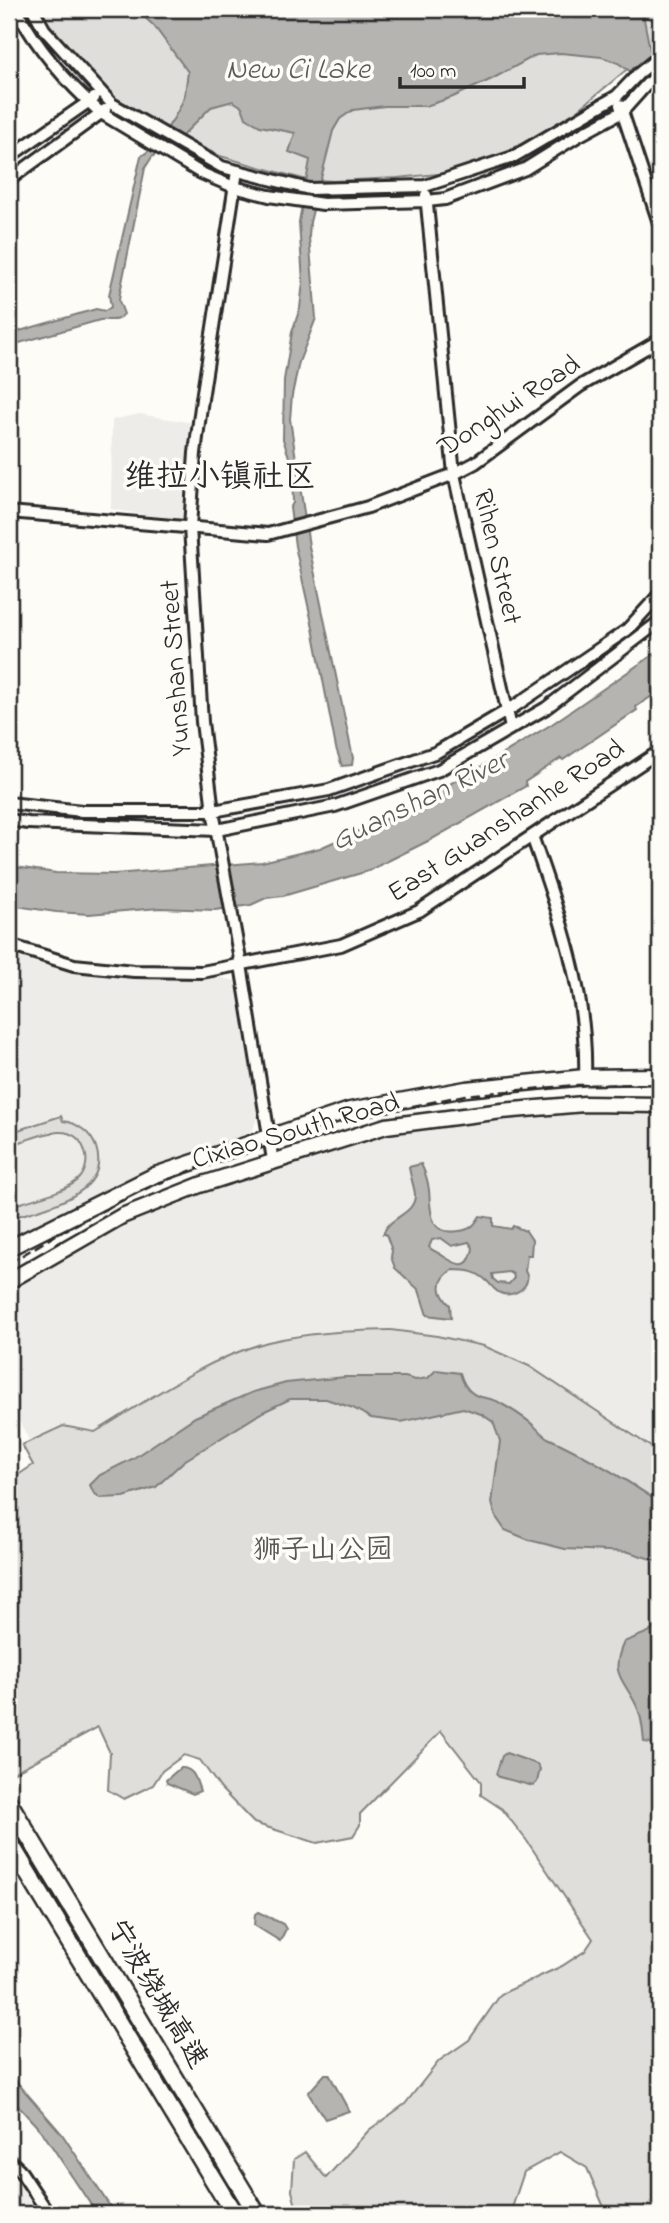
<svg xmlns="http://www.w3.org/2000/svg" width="669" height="2223" font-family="'Indie Flower','LXGW WenKai TC',sans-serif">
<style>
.built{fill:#edece8}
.green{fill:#dfdeda;stroke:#858482;stroke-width:2}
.water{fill:#b5b4b1;stroke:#7e7d7b;stroke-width:2;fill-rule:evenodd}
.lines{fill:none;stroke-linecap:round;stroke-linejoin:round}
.minor-casing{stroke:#2b2b2b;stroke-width:16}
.major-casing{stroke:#2b2b2b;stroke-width:19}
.highway-casing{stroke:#2b2b2b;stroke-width:21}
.minor{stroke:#fdfcf7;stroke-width:10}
.major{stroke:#fdfcf7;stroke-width:14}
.highway{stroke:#fdfcf7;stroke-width:16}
.rail{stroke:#2b2b2b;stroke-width:2.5;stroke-dasharray:10 5;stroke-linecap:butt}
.labels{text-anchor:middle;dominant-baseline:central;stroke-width:7;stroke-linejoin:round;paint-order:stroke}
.street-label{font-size:28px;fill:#2b2b2b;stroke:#fdfcf7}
.park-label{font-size:28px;fill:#585857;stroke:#fdfcf7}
.water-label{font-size:30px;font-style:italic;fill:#5b5b5a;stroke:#fdfcf7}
.quarter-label{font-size:32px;fill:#2b2b2b;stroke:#fdfcf7}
</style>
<rect width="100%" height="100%" fill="#fdfcf7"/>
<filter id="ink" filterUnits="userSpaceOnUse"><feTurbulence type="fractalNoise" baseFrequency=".0143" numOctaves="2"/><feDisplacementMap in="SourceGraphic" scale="14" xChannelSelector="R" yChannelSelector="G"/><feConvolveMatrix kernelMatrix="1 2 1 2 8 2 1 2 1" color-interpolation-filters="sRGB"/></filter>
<g filter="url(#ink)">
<path class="built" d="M 139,414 L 194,423 L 185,522 L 111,509 L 112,420 Z
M 9,952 L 86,974 L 219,977 L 235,981 L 258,1115 L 253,1130 L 233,1140 L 100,1193 L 9,1241 Z
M 587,1109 L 660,1109 L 660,1451 L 530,1365 L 484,1345 L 437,1335 L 391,1329 L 348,1330 L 300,1334 L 266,1342 L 229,1354 L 186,1377 L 95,1431 L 62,1425 L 29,1440 L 9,1401 L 9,1291 L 124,1223 L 203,1189 L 387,1131 Z
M 9,2175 L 23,2189 L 36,2214 L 9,2214 Z"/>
<path class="green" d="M 39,9 L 660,9 L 660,44 L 650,50 L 577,111 L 523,145 L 482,163 L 448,173 L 397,178 L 333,181 L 303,179 L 220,156 L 174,134 L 119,102 L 48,26 Z
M 61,1116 L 63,1121 C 78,1123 91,1133 96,1147 C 112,1196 41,1208 9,1219 L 9,1207 C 27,1200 68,1192 80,1178 C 86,1171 88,1160 85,1152 C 75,1115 32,1139 9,1146 L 9,1133 Z
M 391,1330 L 437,1336 L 484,1346 L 529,1366 L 660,1453 L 660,2214 L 607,2214 L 587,2168 L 560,2152 L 524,2172 L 510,2214 L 298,2214 L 292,2191 L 294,2159 L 305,2152 L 326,2178 L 369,2130 L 405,2104 L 439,2061 L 469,2040 L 501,1994 L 562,1966 L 585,1951 L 593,1939 L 527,1841 L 502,1809 L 481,1795 L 481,1782 L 441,1731 L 360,1814 L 360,1825 L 353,1836 L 317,1843 L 254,1823 L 221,1789 L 200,1760 L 184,1755 L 162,1771 L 153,1785 L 124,1799 L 108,1790 L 110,1753 L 98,1727 L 9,1775 L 9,1481 L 33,1465 L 22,1445 L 63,1426 L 95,1432 C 150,1399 205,1359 268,1342 C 308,1332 350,1331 391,1330 Z"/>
<path class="water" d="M 136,9 L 567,9 L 576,18 L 595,17 L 603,9 L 642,9 L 650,50 L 660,66 L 660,92 L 618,63 L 602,57 L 561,53 L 536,55 L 492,79 L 453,97 L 426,106 L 385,106 L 353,110 L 340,119 L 333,131 L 310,222 L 309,237 L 316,318 L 299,362 L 292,395 L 290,419 L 309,546 L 353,758 L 352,765 L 342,766 L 336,748 L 312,623 L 295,546 L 290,508 L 293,503 L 292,466 L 283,439 L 284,380 L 292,332 L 300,308 L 303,282 L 299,222 L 310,160 L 289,152 L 295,133 L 260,126 L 246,118 L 242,107 L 233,101 L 211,107 L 183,135 L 152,157 L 145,168 L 120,293 L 119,301 L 124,314 C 117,323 111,319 100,320 L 9,346 L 9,334 L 96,309 L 105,311 L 111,307 L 109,295 L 141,156 C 156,149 181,110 185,94 C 186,86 187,79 188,72 L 154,26 Z
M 660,650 L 660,694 L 655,694 L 636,707 L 637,710 L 563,760 L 561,758 L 525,782 L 526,786 L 432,839 L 368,871 L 283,896 L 266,898 L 251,905 L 215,910 L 159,908 L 89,914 L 56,912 L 9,905 L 9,866 L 56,873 L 114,874 L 262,862 L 320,848 L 390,817 L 486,764 L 552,724 Z
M 421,1164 C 425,1172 428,1181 429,1190 C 431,1211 428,1236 459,1231 C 470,1230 474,1226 480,1216 L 493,1218 L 493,1226 L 511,1229 L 513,1226 L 526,1231 L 532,1240 L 531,1255 L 527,1255 L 525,1271 C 534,1285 514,1299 500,1293 C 495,1291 491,1285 488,1282 C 477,1271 467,1270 452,1270 C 437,1280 437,1292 450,1305 L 451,1318 L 427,1315 L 419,1290 L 395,1268 L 391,1257 L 392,1251 L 386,1234 L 383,1234 C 389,1216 415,1215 415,1195 C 415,1189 410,1176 409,1167 ZM 441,1238 L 452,1246 L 469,1242 L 473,1248 C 468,1277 451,1260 438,1253 C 435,1251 431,1250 429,1247 L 432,1240 ZM 509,1272 L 513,1274 L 514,1278 L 509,1284 L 498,1283 L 493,1279 L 492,1274 Z
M 436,1370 L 460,1373 C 462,1380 465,1387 471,1392 C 479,1400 491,1396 500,1403 C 511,1409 522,1416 532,1424 C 537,1428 542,1435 548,1438 C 586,1455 625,1479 660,1503 L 660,1562 L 629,1552 L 565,1549 L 529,1540 L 505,1530 L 496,1517 L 492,1503 L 500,1441 L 493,1422 L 481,1414 L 463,1408 L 401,1422 L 371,1418 L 353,1408 L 326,1399 L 290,1399 L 263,1412 L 184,1461 L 156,1487 L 124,1497 L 100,1498 L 93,1492 L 90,1485 L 100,1475 L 132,1459 L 195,1417 L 253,1392 L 286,1383 L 345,1377 L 405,1377 L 415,1380 L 428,1378 Z
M 660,1621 L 660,1742 L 657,1744 L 644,1742 C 643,1731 642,1718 638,1709 C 625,1679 608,1676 624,1642 L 651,1631 Z
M 506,1753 L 537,1764 L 540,1769 L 537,1782 L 533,1786 L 499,1777 L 496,1774 L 502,1756 Z
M 180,1768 C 194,1767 196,1780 200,1791 L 193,1794 L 167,1783 L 166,1780 Z
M 258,1912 L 283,1924 L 286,1929 L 280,1941 L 254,1925 L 255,1914 Z
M 9,2073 L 62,2134 L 115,2214 L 97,2214 L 43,2133 L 9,2096 Z
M 325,2074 L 329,2074 L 349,2111 L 325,2119 L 308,2093 Z"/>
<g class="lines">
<defs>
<path id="minor" d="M 16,9 C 37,48 68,84 101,113 L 201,173 L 234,187 L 269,196 L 323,204 L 427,201 L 445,199 L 525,169 L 578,136 L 622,112 L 647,84 L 660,75
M 33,9 L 44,29 L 112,104 L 222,167 L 309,189 L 425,186 L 513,157 L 617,96 L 638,74 L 660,56
M 620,105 L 660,226
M 9,157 L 94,98
M 237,171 L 202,399 L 195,453 L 190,527 L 202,722 L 213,811 L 241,965 L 273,1160
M 9,180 L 105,110
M 426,195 L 454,474 L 511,728
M 9,512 L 268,534 L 368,507 L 454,474 L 475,463 L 580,386 L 660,340
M 9,803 L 82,811 L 213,811 L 329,790 L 437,752 L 515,706 L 627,630 L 660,594
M 9,820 L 28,823 L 217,830 L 335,806 L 439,770 L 546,708 L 660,621
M 532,836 C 559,912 588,995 585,1077
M 9,945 L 74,965 L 134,971 L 202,972 L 341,945 L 419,911 L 660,751
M 9,2160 L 19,2169 L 49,2214"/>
<path id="major" d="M 9,1248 L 155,1175 L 350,1110 L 466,1089 L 585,1077 L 660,1076
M 9,1281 L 122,1216 L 200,1185 L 386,1126 L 502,1111 L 584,1104 L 660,1105"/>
<path id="highway" d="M 9,1803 L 257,2214
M 9,1842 L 234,2214"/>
</defs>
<use href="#minor" class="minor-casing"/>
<use href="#major" class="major-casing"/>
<use href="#highway" class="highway-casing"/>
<use href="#minor" class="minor"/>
<use href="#major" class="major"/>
<use href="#highway" class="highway"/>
<path class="rail" d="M 9,1263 L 56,1235 L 140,1191 L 225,1157 L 334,1123 L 465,1095 L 577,1085 L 660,1084"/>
</g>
</g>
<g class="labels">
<g class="street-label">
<text transform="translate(510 407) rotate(-33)">Donghui Road</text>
<text transform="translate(496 557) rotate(77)">Rihen Street</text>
<text transform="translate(177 668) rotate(-94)">Yunshan Street</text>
<text transform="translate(507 822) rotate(-33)">East Guanshanhe Road</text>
<text transform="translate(296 1132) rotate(-16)">Cixiao South Road</text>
<text transform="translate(156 1995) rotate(59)">宁波绕城高速</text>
</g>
<g class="park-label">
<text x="323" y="1551">狮子山公园</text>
</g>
<g class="water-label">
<text x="298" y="71">New Ci Lake</text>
<text transform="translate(420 802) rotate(-26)">Guanshan River</text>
</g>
<g class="quarter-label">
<text x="220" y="478">维拉小镇社区</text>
</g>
</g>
<rect width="669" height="2223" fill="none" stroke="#fdfcf7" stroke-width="35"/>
<rect x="18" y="18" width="634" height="2188" fill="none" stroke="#2b2b2b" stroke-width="2.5" filter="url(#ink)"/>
<path d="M400 77v10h124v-10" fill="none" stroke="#2b2b2b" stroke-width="3.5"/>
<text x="410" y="77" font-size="21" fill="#2b2b2b" stroke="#fdfcf7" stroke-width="5" paint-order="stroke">100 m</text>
</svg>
